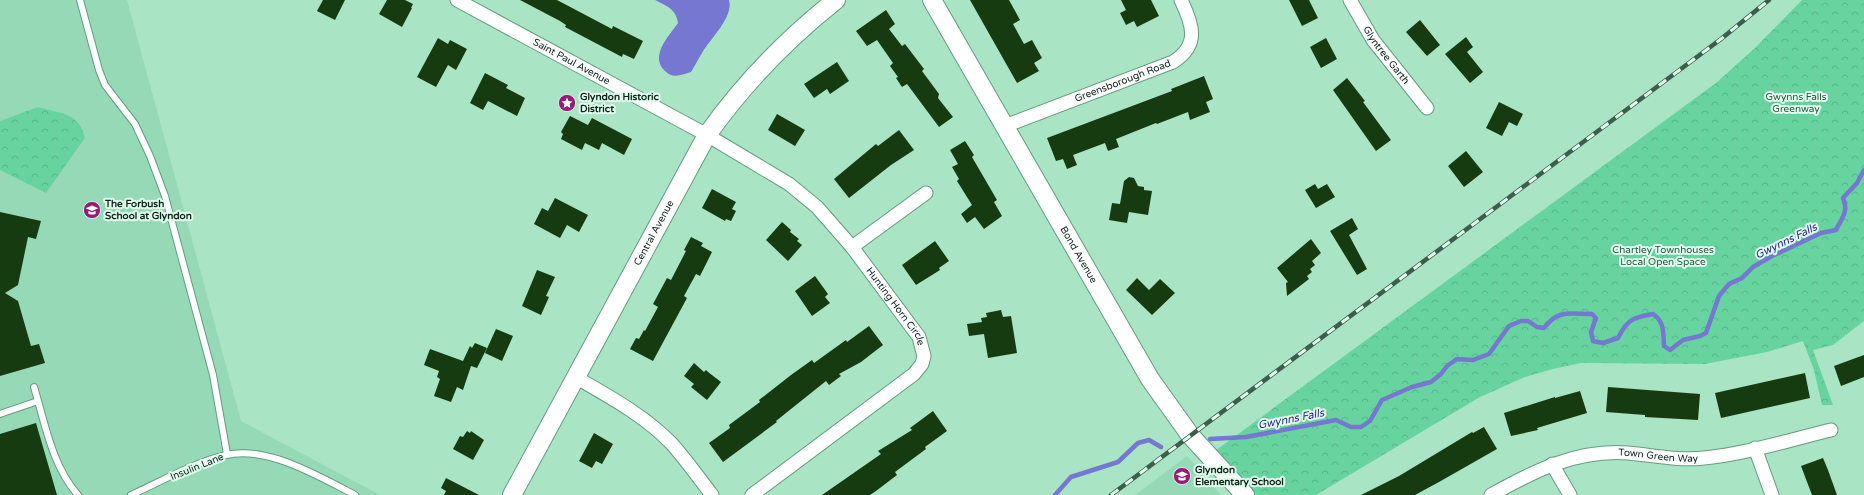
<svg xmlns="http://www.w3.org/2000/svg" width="1864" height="495" font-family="'Varela Round',sans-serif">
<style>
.built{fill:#96d9b6}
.park{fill:url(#park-crowns)}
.water{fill:#7577d1}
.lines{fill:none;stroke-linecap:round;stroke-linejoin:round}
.stream{stroke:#7577d1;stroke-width:4.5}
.building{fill:#173b10}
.lane-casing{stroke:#649d80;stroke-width:8}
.street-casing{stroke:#649d80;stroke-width:15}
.secondary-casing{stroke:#649d80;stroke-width:20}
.lane{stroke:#fff;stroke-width:6}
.street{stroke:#fff;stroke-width:13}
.secondary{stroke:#fff;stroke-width:18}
.rail-casing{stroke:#3c5f4d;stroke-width:4.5}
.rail{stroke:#e0fded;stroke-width:3;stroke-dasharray:9;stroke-linecap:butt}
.labels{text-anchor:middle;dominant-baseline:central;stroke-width:4;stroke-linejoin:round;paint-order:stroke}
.street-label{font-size:10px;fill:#0c2419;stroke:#e0fded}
.poi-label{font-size:10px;font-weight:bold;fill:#0c2419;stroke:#e0fded;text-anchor:start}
.park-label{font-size:10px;fill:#25553e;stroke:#e0fded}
.water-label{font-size:11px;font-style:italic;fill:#32228c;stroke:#e0fded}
</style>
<defs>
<pattern id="park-crowns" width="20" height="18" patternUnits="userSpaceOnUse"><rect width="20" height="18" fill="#67d4a0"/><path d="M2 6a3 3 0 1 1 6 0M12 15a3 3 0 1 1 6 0" fill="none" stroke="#58b689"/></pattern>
</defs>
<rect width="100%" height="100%" fill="#a9e4c4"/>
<path class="built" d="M 0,0 L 127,0 L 241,421 L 380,495 L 0,495 Z
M 1187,456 L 1221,495 L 1135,495 Z"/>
<path class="park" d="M 1802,0 L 1864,0 L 1864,321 L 1833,345 L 1813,350 L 1833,405 L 1822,405 L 1814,370 L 1803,341 L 1767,352 L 1705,364 L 1581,363 L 1553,369 L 1525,377 L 1480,397 L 1316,495 L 1254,495 L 1215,451 L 1716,83 L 1755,48 Z
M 38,107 C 61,114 79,112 85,138 L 46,193 L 0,170 L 0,121 Z"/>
<path class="water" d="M 655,0 L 729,0 C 734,17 710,39 702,53 C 698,59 695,66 691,72 C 681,75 673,79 665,71 C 649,56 669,36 678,23 C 676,9 667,6 655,0 Z"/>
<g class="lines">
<path class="stream" d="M 1210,439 L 1246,437 L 1336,420 L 1351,427 L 1361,427 L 1370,421 L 1382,400 L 1412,387 L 1431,382 L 1441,374 L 1447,366 L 1457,359 L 1473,360 L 1489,354 L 1509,326 L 1521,321 L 1528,321 L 1537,327 L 1544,328 C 1558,309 1570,314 1592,314 L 1596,318 L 1591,332 L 1593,341 L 1603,343 L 1618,338 C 1627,320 1633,317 1653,314 C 1665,322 1663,333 1664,346 L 1670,350 L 1683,340 L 1700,336 L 1706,333 L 1719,296 L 1729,284 L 1742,278 L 1753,267 L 1772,256 L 1821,233 L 1836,230 C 1842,218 1849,211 1843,198 L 1857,183 L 1864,170
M 1055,495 L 1071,477 L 1118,462 L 1138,443 L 1149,440 L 1161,447"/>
</g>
<path class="building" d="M 323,0 L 345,0 L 335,20 L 317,11 Z
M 387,0 L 405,0 L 413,4 L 411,8 L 412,8 L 402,27 L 379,14 Z
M 520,0 L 557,0 L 612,29 L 613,26 L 643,41 L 634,59 L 623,54 L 622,57 L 565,27 L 566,25 L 560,21 Z
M 970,0 L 1009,0 L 1020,20 L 1013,24 L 1024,44 L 1032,40 L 1042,58 L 1034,63 L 1039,71 L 1017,83 Z
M 1121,0 L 1151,0 L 1159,16 L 1137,27 L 1134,21 L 1126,25 L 1120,13 L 1126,10 Z
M 1289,0 L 1309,0 L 1318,18 L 1302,26 Z
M 886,10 L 895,24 L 889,29 L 902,46 L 905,44 L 924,69 L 922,71 L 939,94 L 938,98 L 953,117 L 939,127 L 907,84 L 902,87 L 896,78 L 898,77 L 890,66 L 893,63 L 877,40 L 867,46 L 856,31 Z
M 1420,20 L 1440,45 L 1427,56 L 1406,32 Z
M 1466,37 L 1473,47 L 1467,52 L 1483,72 L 1470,83 L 1445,54 Z
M 438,38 L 448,44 L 450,40 L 467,49 L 456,70 L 448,65 L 436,87 L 417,77 Z
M 1326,38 L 1337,59 L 1321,68 L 1310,47 Z
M 837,62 L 849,81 L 830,94 L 827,89 L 814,98 L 804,84 Z
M 485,73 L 508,85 L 506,88 L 525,98 L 517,116 L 488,101 L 483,110 L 470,103 Z
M 1204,76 L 1213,99 L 1206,102 L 1210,112 L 1190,120 L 1188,112 L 1157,124 L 1156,123 L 1116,139 L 1119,147 L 1108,151 L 1105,143 L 1073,155 L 1077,165 L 1067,169 L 1063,159 L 1056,161 L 1047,138 L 1172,91 L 1171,89 Z
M 1347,78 L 1365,101 L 1363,102 L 1391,140 L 1376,151 L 1333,90 Z
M 1499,102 L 1523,114 L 1517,126 L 1509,122 L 1502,136 L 1486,128 Z
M 777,114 L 805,130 L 795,146 L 768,130 Z
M 570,116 L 588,125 L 592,118 L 632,139 L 624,155 L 602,143 L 599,150 L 585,143 L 582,150 L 561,139 L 563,134 L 561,132 Z
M 899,130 L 914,150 L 891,165 L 849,198 L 834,179 L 876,144 L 878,146 Z
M 965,141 L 974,155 L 972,157 L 997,200 L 994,202 L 1002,216 L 984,229 L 975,217 L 967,223 L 961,214 L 972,205 L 957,181 L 959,179 L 952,167 L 958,164 L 950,150 Z
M 1466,151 L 1483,172 L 1464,187 L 1448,166 Z
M 1129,177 L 1134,178 L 1138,186 L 1144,187 L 1144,190 L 1152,191 L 1148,215 L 1129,212 L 1127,223 L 1109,220 L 1112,203 L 1120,204 L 1124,181 Z
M 1315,184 L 1318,189 L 1327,184 L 1335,197 L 1316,208 L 1305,190 Z
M 712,189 L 736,202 L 732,209 L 736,211 L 731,221 L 726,219 L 725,221 L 702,208 Z
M 555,198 L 588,215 L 579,232 L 567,225 L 560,238 L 534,224 L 542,208 L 548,211 Z
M 0,212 L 41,221 L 36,239 L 28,237 L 18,285 L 5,293 L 18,301 L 31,346 L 39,344 L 45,363 L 0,376 Z
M 1352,218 L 1358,229 L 1349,235 L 1367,269 L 1357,275 L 1330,231 Z
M 782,222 L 791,230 L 790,232 L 799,239 L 797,241 L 802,245 L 788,261 L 766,240 Z
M 691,237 L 703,243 L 701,246 L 712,252 L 700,276 L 696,274 L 684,296 L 687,298 L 653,361 L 630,349 L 636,338 L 639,339 L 644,330 L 645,331 L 658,307 L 653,304 L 667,278 L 671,280 L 686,251 L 684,250 Z
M 1311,239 L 1321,253 L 1312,261 L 1315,265 L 1310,269 L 1312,272 L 1307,276 L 1309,279 L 1287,296 L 1286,283 L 1288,282 L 1277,268 Z
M 935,241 L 949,261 L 939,268 L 940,270 L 916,285 L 902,265 Z
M 537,270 L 555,277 L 546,296 L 549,297 L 541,315 L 522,306 Z
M 815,276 L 828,294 L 825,297 L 830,303 L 812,316 L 795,291 Z
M 1137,278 L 1149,290 L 1160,279 L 1175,293 L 1152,315 L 1126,290 Z
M 1001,310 L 1003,317 L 1011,316 L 1017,353 L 988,358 L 984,334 L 969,336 L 967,324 L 982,322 L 981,318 L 987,317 L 986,313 Z
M 869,326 L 883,345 L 861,362 L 839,374 L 841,376 L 829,385 L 826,381 L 776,421 L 777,422 L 723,462 L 709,443 L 730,428 L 729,425 L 760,402 L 759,400 L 791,375 L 812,360 L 814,363 L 846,340 L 847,342 Z
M 496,329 L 513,336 L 502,361 L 485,353 Z
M 475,343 L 487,348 L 477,368 L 471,366 L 463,390 L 457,387 L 451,402 L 434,396 L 440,379 L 437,377 L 439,371 L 424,365 L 430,349 L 463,361 L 470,346 L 472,348 Z
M 1864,355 L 1864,377 L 1841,386 L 1834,366 Z
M 694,363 L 704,372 L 706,370 L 708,372 L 721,382 L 707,400 L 691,387 L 694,384 L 684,376 Z
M 1805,373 L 1810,398 L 1721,418 L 1715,393 Z
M 1608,387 L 1700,394 L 1698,420 L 1645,417 L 1645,415 L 1606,412 Z
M 1580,391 L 1587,413 L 1537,428 L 1538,430 L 1511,436 L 1504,413 L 1555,397 L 1555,398 Z
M 933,411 L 947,431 L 925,447 L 926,449 L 895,472 L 897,475 L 876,491 L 870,495 L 822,495 L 881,454 L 878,451 L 912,430 L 910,428 Z
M 36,423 L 57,495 L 0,495 L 0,434 Z
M 1484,427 L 1497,449 L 1439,482 L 1415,495 L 1361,495 L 1399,476 L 1472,432 L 1473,433 Z
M 467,431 L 470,433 L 471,431 L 484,440 L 473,460 L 453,449 L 460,436 L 463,437 Z
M 594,433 L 613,444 L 602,464 L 596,461 L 592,468 L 579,461 Z
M 1823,458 L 1828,470 L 1837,495 L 1812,495 L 1801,466 Z
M 446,478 L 479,495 L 444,495 L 446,491 L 441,488 Z"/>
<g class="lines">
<defs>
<path id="lane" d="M 80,0 L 99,70 L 105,85 L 135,124 L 150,156 L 165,196 L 213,375 L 227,454
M 34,387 C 45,423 52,466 78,495
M 0,414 L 38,401
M 131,495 C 162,481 193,463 226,455 C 267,445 320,477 355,495"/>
<g id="street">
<path id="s1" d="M 457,0 L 707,135 L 789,184 L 817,207 L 852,247 L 919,337 L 924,356 L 922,364 L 914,374 L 752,495"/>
<path id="s2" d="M 1350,0 L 1373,40 L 1427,108"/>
<path id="s3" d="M 1005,126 L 1173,62 C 1200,45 1193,25 1181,0"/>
<path d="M 852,247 L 926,193"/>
<path d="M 577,378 C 610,397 645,416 672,444 C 686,460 699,478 712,495"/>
<path d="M 1755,448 L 1772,495"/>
<path d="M 1552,464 L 1570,495"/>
<path id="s4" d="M 1491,495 C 1534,471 1577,449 1628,453 C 1653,455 1678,461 1704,458 C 1746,454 1789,440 1831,430"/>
</g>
<g id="secondary">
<path id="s5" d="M 932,0 L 1150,379 L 1190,435 L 1245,495"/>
<path id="s6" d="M 512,495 L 707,135 C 743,84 787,39 836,0"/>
</g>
</defs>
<use href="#lane" class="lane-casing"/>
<use href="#street" class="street-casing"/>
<use href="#secondary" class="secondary-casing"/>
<use href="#lane" class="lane"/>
<use href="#street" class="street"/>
<use href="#secondary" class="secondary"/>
<defs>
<path id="rail" d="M 1111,495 L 1721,39 L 1769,0"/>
</defs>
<use href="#rail" class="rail-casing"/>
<use href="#rail" class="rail"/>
</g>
<defs>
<symbol id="sight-disc" viewBox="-11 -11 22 22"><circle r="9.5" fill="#951c77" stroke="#e0fded"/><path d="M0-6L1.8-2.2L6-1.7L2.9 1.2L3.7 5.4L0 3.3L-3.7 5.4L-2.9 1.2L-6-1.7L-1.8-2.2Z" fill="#fff"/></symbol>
<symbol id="school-disc" viewBox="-11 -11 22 22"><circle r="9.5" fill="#951c77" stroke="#e0fded"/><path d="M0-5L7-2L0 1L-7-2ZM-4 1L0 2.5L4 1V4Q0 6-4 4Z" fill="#fff"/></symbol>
</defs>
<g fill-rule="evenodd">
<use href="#sight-disc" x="557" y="93" width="20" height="20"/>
<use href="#school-disc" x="82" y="200" width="20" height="20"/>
<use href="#school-disc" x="1172" y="466" width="20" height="20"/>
</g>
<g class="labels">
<g class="street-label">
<text stroke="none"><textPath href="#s2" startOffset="66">Glyntree Garth</textPath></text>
<text stroke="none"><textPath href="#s1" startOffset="130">Saint Paul Avenue</textPath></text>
<text stroke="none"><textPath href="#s3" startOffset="126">Greensborough Road</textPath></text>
<text stroke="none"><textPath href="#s6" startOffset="298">Central Avenue</textPath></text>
<text stroke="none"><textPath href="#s5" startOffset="294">Bond Avenue</textPath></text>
<text stroke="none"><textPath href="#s1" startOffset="543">Hunting Horn Circle</textPath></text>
<text stroke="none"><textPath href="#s4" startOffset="176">Town Green Way</textPath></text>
<text transform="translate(197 467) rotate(-22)">Insulin Lane</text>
</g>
<g class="poi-label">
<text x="580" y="97">Glyndon Historic<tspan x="580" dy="12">District</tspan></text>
<text x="105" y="204">The Forbush<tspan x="105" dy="12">School at Glyndon</tspan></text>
<text x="1195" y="470">Glyndon<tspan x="1195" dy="12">Elementary School</tspan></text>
</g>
<g class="park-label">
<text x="1796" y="97">Gwynns Falls<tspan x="1796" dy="12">Greenway</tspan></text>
<text x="1663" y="250">Chartley Townhouses<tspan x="1663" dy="12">Local Open Space</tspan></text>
</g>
<g class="water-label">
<text transform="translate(1786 241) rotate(-26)">Gwynns Falls</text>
<text transform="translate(1291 419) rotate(-11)">Gwynns Falls</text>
</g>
</g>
</svg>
